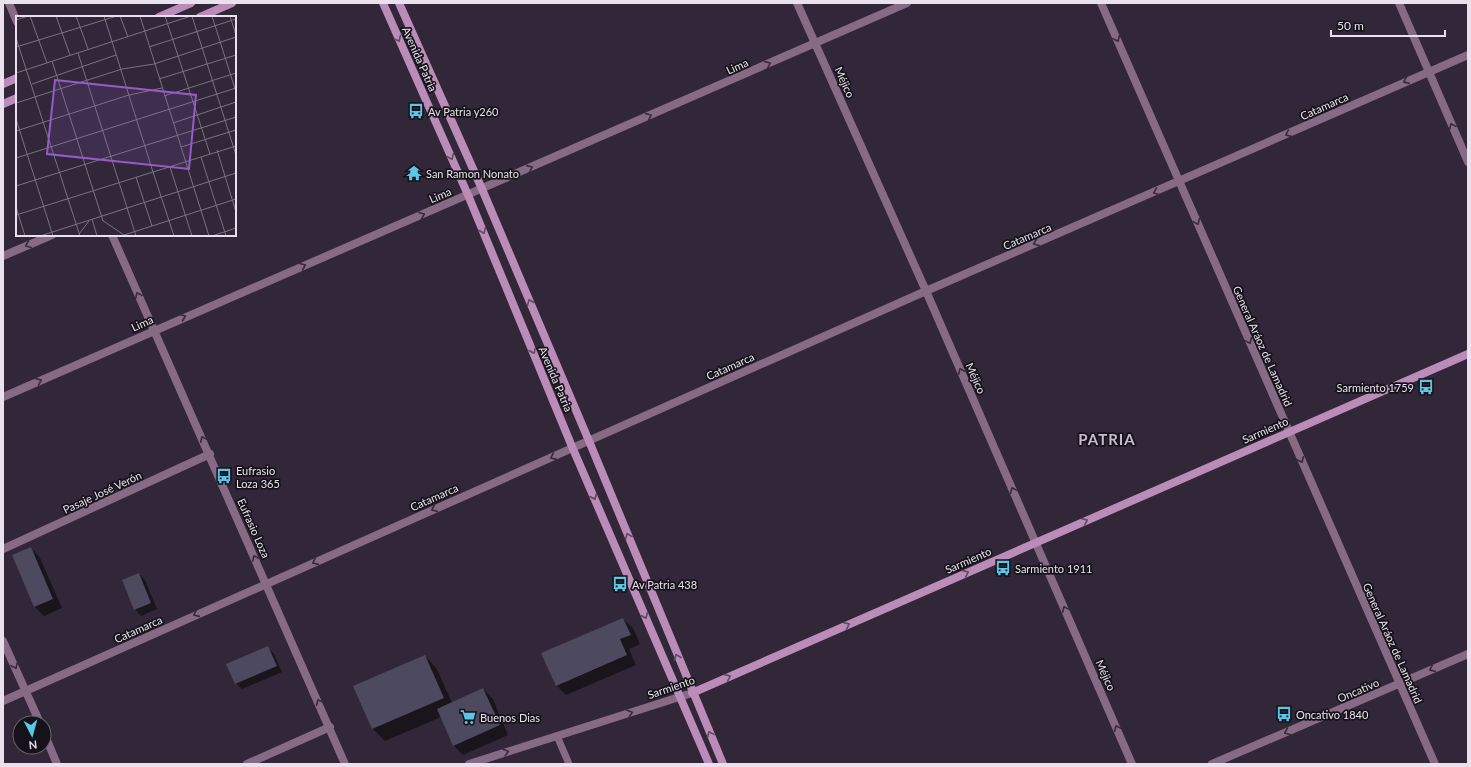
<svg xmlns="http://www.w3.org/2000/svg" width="1471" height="767" font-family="Lato,sans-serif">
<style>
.shadow{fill:#0007}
.building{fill:#4d495e}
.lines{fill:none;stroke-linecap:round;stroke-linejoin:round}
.service{stroke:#876a84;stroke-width:7}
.minor{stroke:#876a84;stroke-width:8}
.secondary{stroke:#bb8cb7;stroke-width:8}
.oneway{stroke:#604961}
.oneway2{stroke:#382c3a}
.labels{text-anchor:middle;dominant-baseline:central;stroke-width:3.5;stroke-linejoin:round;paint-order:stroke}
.street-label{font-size:11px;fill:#e9e2ee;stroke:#16121a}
.poi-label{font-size:11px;fill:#e9e2ee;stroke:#16121a;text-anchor:start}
.district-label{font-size:15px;font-weight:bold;letter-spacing:1px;fill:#c8bbd2;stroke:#16121a}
.inset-road{fill:none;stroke:#7b7281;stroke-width:1}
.view{fill:#965acb;fill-opacity:0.15;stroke:#965acb;stroke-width:2}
.inset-edge{fill:none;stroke:#e9e2ee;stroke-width:2}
</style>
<rect width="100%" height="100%" fill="#312738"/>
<path class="shadow" d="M 31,548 L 40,558 L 62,608 L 44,616 L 34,606 Z
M 139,574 L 145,580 L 157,609 L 141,616 L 135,609 Z
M 623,619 L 633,628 L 640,644 L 629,649 L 636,665 L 566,695 L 556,685 Z
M 268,648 L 274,654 L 282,672 L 242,689 L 236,683 Z
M 425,656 L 437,669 L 452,703 L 483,689 L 493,699 L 508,735 L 463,755 L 453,745 L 441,717 L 385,741 L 372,728 Z"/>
<path class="building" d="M 31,547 L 53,599 L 34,607 L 12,555 Z
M 139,573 L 151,603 L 134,610 L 122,580 Z
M 623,618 L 631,635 L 620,639 L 627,655 L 556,686 L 541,653 Z
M 268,646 L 277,666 L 235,684 L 226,664 Z
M 425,655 L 444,698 L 372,729 L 353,686 Z
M 483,688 L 500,725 L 453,746 L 437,709 Z"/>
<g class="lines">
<path class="service" d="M 557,736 L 569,764"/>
<path class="minor" d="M 9,3 L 17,22
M 797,3 L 926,291 L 1132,764
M 1101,3 L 1435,764
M 1399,3 L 1468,162
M 112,235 L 345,764
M 3,256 L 52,235
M 3,397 L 907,3
M 3,549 L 210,454
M 3,641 L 40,723
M 3,701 L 926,291 L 1468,55
M 44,733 L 57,764
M 247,764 L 330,727
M 469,764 L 692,693
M 1212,764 L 1468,654"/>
<path class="secondary" d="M 383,3 L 468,195 L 573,449 L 709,764
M 399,3 L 482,189 L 589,441 L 723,764
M 159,17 L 191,3
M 200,17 L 232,3
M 3,84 L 17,78
M 3,104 L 17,98
M 692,693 L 1468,354"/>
</g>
<defs><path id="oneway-chevron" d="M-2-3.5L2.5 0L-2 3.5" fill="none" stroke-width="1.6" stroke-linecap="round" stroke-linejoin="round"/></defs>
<g class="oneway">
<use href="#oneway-chevron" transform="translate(398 39) rotate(66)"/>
<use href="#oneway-chevron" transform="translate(451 157) rotate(66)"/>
<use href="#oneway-chevron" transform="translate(483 231) rotate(67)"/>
<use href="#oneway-chevron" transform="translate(530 302) rotate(-113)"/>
<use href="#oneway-chevron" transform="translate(533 351) rotate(67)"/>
<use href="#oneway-chevron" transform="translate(594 497) rotate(67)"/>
<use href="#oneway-chevron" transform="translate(1085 521) rotate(-24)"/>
<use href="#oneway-chevron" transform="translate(628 536) rotate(-112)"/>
<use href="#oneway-chevron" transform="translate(966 573) rotate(-24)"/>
<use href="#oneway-chevron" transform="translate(645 616) rotate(67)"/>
<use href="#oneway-chevron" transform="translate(847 625) rotate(-24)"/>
<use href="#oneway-chevron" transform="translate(677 657) rotate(-112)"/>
<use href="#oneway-chevron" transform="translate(728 677) rotate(-24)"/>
<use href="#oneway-chevron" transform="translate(710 734) rotate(-114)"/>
</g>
<g class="oneway2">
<use href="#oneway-chevron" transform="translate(1117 39) rotate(66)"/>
<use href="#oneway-chevron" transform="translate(768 64) rotate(-24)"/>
<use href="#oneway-chevron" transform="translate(1406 81) rotate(156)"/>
<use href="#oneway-chevron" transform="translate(649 116) rotate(-24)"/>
<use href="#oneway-chevron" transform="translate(1452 126) rotate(-114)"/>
<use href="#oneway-chevron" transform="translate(1288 134) rotate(156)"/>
<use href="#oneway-chevron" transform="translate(530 168) rotate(-24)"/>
<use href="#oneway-chevron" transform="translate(1156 192) rotate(157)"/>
<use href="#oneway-chevron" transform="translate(422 215) rotate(-23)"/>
<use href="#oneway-chevron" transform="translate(1197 222) rotate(66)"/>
<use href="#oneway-chevron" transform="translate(1036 243) rotate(157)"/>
<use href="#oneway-chevron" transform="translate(28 245) rotate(157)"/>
<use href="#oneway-chevron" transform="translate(303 266) rotate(-23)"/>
<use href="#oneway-chevron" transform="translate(138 295) rotate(-114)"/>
<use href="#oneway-chevron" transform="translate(183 317) rotate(-23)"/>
<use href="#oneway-chevron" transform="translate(1249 341) rotate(66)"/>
<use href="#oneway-chevron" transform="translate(961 371) rotate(-114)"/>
<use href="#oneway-chevron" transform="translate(39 381) rotate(-24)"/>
<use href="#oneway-chevron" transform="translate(203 439) rotate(-114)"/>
<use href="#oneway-chevron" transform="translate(553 457) rotate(156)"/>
<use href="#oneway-chevron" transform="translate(1301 460) rotate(66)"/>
<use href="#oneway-chevron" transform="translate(1013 490) rotate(-114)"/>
<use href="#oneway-chevron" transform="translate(434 509) rotate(156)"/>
<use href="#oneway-chevron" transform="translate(255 558) rotate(-114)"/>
<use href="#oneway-chevron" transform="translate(315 562) rotate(156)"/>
<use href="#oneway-chevron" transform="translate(1065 609) rotate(-114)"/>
<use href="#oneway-chevron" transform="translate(196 614) rotate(156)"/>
<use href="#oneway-chevron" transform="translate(15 666) rotate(65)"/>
<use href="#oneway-chevron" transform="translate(1432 669) rotate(156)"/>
<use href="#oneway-chevron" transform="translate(319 702) rotate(-114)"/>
<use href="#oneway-chevron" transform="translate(630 713) rotate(-18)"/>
<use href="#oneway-chevron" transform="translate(1117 728) rotate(-114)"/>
<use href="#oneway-chevron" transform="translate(1287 732) rotate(157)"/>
<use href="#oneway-chevron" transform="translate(506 752) rotate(-18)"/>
</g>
<defs>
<symbol id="bus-bare" viewBox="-9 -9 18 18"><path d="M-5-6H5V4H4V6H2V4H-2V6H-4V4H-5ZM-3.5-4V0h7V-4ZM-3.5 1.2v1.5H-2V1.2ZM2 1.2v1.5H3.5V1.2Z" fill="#5bc7e7" stroke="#16121a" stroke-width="2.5" paint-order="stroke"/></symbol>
<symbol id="temple-bare" viewBox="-9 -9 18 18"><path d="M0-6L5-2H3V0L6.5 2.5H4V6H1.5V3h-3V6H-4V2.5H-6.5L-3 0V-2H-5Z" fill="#5bc7e7" stroke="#16121a" stroke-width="2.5" paint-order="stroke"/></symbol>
<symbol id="supermarket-bare" viewBox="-9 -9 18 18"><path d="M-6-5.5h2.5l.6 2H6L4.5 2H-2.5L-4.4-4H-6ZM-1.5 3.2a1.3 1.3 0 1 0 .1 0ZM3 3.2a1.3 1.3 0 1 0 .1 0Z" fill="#5bc7e7" stroke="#16121a" stroke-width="2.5" paint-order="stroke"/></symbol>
</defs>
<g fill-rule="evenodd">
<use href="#bus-bare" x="405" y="100" width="22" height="22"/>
<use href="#temple-bare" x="403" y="162" width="22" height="22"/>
<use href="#bus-bare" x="1415" y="376" width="22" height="22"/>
<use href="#bus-bare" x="213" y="465" width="22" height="22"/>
<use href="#bus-bare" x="992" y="557" width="22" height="22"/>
<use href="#bus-bare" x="609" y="573" width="22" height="22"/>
<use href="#bus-bare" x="1273" y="703" width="22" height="22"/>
<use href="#supermarket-bare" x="457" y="706" width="22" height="22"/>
</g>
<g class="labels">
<g class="street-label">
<text transform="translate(420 59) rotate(66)">Avenida Patria</text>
<text transform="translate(737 66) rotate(-24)">Lima</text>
<text transform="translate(845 82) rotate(66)">Méjico</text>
<text transform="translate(1324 106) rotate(-24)">Catamarca</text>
<text transform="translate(440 195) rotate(-23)">Lima</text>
<text transform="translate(1027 236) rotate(-23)">Catamarca</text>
<text transform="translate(142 323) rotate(-24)">Lima</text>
<text transform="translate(1263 346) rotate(66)">General Aráoz de Lamadrid</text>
<text transform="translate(730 366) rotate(-24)">Catamarca</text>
<text transform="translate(976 378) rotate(66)">Méjico</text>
<text transform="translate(556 379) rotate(67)">Avenida Patria</text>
<text transform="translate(1265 430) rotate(-24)">Sarmiento</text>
<text transform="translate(102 492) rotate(-25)">Pasaje José Verón</text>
<text transform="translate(434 497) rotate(-24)">Catamarca</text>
<text transform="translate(254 528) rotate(66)">Eufrasio Loza</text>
<text transform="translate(968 560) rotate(-24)">Sarmiento</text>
<text transform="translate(138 629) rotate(-24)">Catamarca</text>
<text transform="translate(1393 643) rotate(66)">General Aráoz de Lamadrid</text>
<text transform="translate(1106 675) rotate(66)">Méjico</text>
<text transform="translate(671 687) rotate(-19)">Sarmiento</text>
<text transform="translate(1358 690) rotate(-23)">Oncativo</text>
</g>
<g class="poi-label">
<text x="428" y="111">Av Patria y260</text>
<text x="426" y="173">San Ramon Nonato</text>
<text x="1414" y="387" text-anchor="end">Sarmiento 1759</text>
<text x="236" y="470">Eufrasio<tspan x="236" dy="13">Loza 365</tspan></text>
<text x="1015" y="568">Sarmiento 1911</text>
<text x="632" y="584">Av Patria 438</text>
<text x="1296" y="714">Oncativo 1840</text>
<text x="480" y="717">Buenos Dias</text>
</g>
<g class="district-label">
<text x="1107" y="439">PATRIA</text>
</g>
</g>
<g transform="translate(16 16)">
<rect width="220" height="220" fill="#312738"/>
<path class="inset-road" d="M 14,0 L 31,47M 40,0 L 54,39M 60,0 L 72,33M 88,0 L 137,156M 104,0 L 112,21M 124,0 L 193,220M 149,0 L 194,138M 176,0 L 220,139M 196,0 L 220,76M 214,0 L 220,19M 0,4 L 12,0M 0,22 L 64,220M 0,31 L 101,0M 133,31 L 220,3M 62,37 L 120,220M 36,45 L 87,205M 0,57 L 175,0M 143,63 L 220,39M 16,68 L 100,39M 113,79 L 146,72M 148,80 L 220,57M 0,87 L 106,53 L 138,48 L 220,21M 0,103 L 37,220M 157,107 L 220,86M 0,115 L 113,79M 165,131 L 220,114M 201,134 L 220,196M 185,141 L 210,220M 0,142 L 220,72M 154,151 L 176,220M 137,156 L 158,220M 120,161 L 136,210M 0,170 L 220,101M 0,191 L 9,220M 0,199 L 220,130M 76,203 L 81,220M 86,204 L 108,219M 63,218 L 73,205M 108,219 L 220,183M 24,220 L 220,157M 196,220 L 220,212"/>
<path class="view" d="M 39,64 L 180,79 L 173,153 L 31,138 Z"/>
<rect width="220" height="220" class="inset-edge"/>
</g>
<rect width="1471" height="767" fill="none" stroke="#e9e2ee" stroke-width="8"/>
<g transform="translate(32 735) rotate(174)"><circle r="19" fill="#16121a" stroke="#6a656f"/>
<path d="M0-3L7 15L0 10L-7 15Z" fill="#5bc7e7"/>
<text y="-6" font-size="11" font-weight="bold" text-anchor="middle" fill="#e9e2ee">N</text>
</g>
<path d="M1331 30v6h114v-6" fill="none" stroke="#e9e2ee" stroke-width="2"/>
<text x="1337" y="30" font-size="12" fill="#e9e2ee" stroke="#16121a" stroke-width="3" paint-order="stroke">50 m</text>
</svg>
